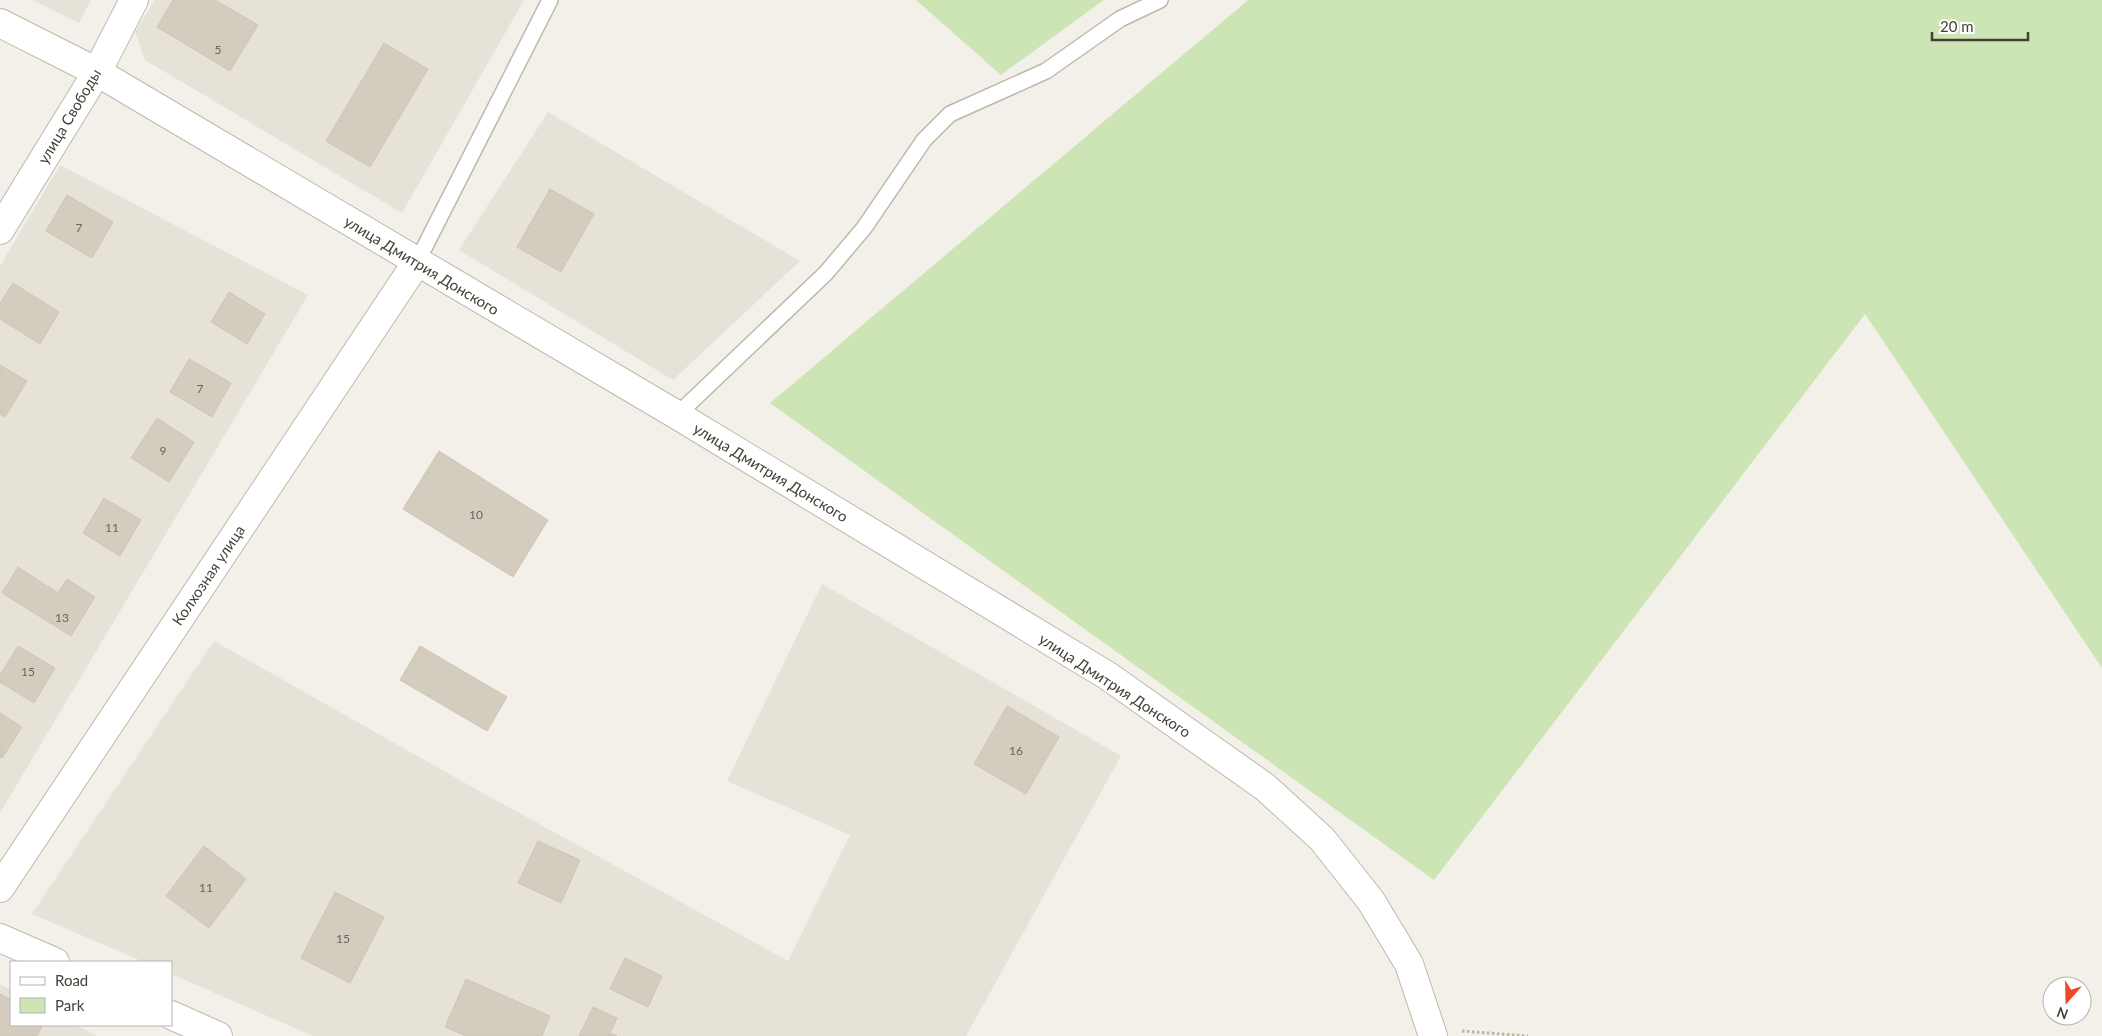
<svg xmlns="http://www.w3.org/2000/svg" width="2102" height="1036" font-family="Lato,sans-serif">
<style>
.residential{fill:#e7e2d7}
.green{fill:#cde5b4}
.building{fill:#d4ccbf;stroke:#cfc5b2}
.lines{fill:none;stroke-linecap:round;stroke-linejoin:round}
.lane-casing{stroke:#beb8ac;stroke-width:18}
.street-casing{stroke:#beb8ac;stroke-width:30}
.path{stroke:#bfb49e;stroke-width:3;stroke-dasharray:2.5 2.5;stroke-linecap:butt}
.lane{stroke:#fff;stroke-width:15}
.street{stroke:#fff;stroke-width:28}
.labels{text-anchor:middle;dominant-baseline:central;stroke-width:4.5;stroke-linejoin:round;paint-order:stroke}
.number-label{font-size:12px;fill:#6a6459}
.street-label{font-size:15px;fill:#464137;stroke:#fff}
</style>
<rect width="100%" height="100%" fill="#f3f0e9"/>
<path class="residential" d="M 33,0 L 91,0 L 79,23 Z
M 155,0 L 524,0 L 402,213 L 145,60 L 135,32 Z
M 548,112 L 800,261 L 673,380 L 459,250 Z
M 60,165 L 308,295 L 0,813 L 0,266 Z
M 822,584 L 1121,756 L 966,1036 L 313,1036 L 171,974 L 171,962 L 144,962 L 32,914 L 214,641 L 481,792 L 788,961 L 850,835 L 727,781 Z
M 0,984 L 11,990 L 11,1025 L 76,1025 L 97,1036 L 0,1036 Z"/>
<path class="green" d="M 916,0 L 1104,0 L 1001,75 Z
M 1248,0 L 2102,0 L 2102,668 L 1865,314 L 1434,880 L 770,403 Z"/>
<path class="building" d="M 173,0 L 215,0 L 258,25 L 230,71 L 157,27 Z
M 384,43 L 428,69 L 370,167 L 326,141 Z
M 550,189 L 594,214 L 561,272 L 517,247 Z
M 67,195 L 113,222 L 92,258 L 46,231 Z
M 13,283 L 59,312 L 40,344 L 0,319 L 0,303 Z
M 229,292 L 265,314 L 247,344 L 211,322 Z
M 189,359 L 231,383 L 212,417 L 170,392 Z
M 0,365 L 27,381 L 5,417 L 0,414 Z
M 157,418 L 194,442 L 169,482 L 131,458 Z
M 439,451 L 548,520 L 513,577 L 403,509 Z
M 104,498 L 141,520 L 120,556 L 83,533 Z
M 18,567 L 58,593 L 67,579 L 95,597 L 71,636 L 2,593 Z
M 18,646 L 55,668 L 34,703 L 0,682 L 0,675 Z
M 420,646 L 507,697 L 487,731 L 400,680 Z
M 1007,706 L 1059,737 L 1026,794 L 974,764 Z
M 0,713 L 22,727 L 2,758 L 0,757 Z
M 538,841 L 580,860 L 561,903 L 518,883 Z
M 204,846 L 246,879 L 209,928 L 166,896 Z
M 335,892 L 384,917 L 350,983 L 301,958 Z
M 625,958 L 662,976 L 648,1007 L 610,989 Z
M 466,979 L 550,1016 L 542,1036 L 466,1036 L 445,1027 Z
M 0,994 L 11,1000 L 11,1025 L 43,1025 L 37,1036 L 0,1036 Z
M 593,1007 L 617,1018 L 610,1033 L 617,1036 L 579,1036 Z"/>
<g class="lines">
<defs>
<path id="lane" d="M 417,262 L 550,0
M 677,415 L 826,273 L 864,228 L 924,140 L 950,114 L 1046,71 L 1120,19 L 1160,0"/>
<path id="street" d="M 0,23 L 97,72 L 677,415 L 1108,676 L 1265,787 L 1322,839 L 1371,901 L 1409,964 L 1433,1036
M 0,230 L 97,72 L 134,0
M 0,888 L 417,262
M 0,938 L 55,962
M 171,1015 L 218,1036"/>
</defs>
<use href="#lane" class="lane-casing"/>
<use href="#street" class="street-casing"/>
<path class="path" d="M 1462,1031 L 1528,1036"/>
<use href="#lane" class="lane"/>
<use href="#street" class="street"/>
</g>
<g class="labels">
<g class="number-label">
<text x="218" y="49">5</text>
<text x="79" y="227">7</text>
<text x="200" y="388">7</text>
<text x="163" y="450">9</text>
<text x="476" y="514">10</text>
<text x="112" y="527">11</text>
<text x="62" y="617">13</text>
<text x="28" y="671">15</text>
<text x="1016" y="750">16</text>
<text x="206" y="887">11</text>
<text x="343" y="938">15</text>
</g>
<g class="street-label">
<text transform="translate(69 116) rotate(-59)">улица Свободы</text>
<text transform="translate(422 265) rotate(31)">улица Дмитрия Донского</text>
<text transform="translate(771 472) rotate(31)">улица Дмитрия Донского</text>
<text transform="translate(208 575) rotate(-56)">Колхозная улица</text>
<text transform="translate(1115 685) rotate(33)">улица Дмитрия Донского</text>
</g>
</g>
<rect x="10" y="961" width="162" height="65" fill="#ffffff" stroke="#b5b3af"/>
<rect x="20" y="977" width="25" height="8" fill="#ffffff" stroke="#b5b3af"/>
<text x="55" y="986" font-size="15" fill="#464137">Road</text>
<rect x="20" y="998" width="25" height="15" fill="#cde5b4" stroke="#b5b3af"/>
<text x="55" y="1011" font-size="15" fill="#464137">Park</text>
<g transform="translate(2067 1001) rotate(200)"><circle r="24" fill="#ffffff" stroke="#b5b3af"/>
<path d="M0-4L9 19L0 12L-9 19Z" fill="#ee4925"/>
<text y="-8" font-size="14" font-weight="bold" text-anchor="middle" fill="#464137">N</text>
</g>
<path d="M1932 32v8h96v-8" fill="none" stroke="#464137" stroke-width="2.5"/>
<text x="1940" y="32" font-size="15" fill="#464137" stroke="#ffffff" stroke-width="4" paint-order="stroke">20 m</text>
</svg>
